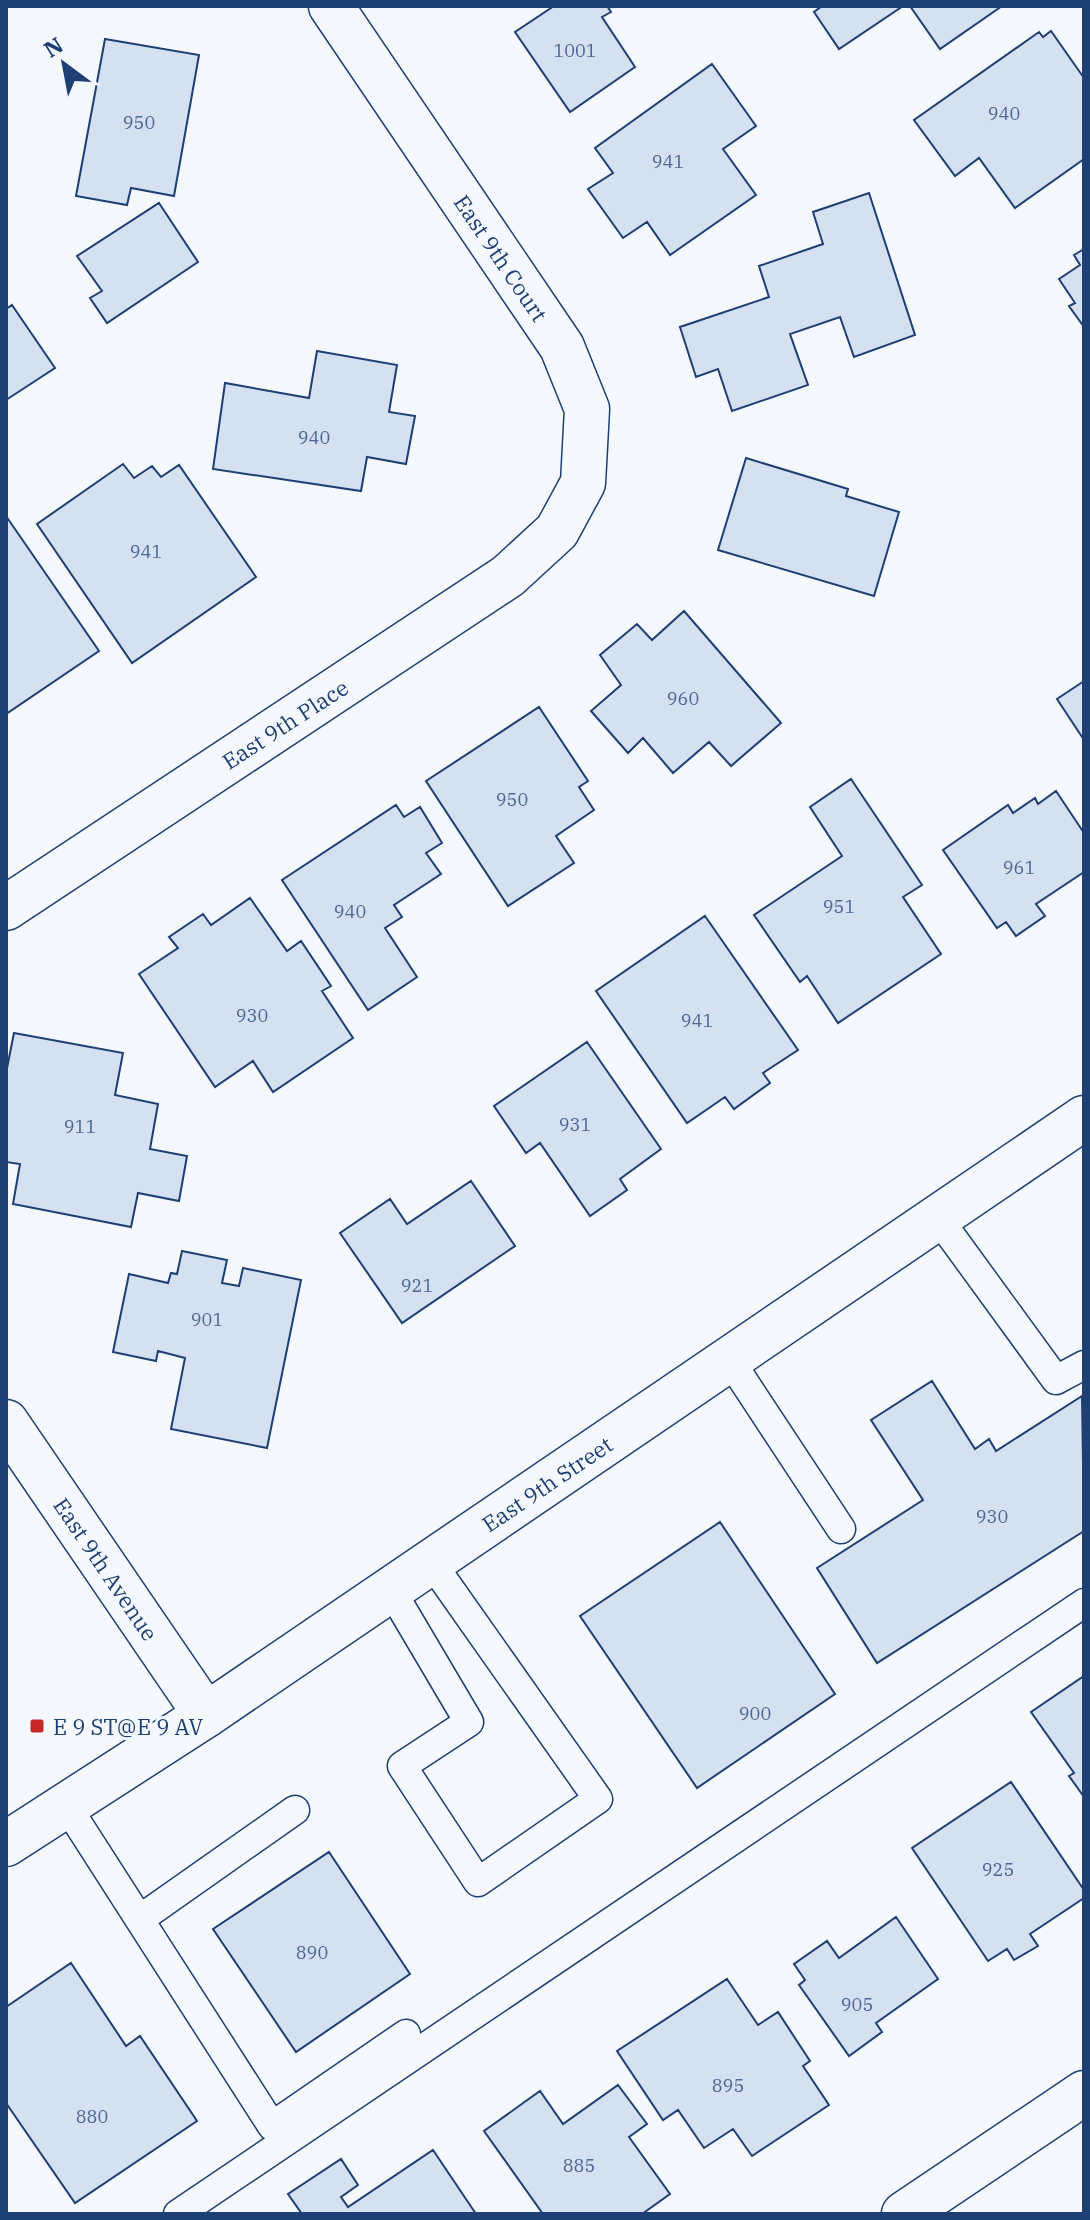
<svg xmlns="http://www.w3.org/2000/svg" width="1090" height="2220" font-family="'IBM Plex Serif',serif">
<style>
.building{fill:#d5e0f0;stroke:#1d3f73;stroke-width:2}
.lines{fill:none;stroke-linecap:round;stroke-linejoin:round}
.service-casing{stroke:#1d3f73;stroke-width:31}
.minor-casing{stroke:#1d3f73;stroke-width:47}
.secondary-casing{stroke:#1d3f73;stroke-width:47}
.service{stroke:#f4f7fb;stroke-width:28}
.minor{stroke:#f4f7fb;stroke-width:44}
.secondary{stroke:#f4f7fb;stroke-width:44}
.poi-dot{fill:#c62828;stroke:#f4f7fb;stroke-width:3}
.labels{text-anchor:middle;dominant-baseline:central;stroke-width:6;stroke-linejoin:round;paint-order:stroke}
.number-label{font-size:18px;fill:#4b6792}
.street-label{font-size:22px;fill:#1d3f73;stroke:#f4f7fb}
.poi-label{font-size:22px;fill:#1d3f73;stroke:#f4f7fb;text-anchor:start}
</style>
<rect width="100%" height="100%" fill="#f4f7fb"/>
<path class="building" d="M 554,6 L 607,6 L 611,12 L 602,17 L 635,67 L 570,112 L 515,32 Z
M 822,6 L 903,6 L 839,49 L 814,12 Z
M 910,6 L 1002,6 L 940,49 Z
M 1051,31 L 1084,78 L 1084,159 L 1015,208 L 979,158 L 955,176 L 914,120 L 1039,32 L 1043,37 Z
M 105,39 L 199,55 L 174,196 L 131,188 L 127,205 L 76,196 Z
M 712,64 L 756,126 L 723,149 L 756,195 L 670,255 L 647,222 L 623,238 L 588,189 L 613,173 L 595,148 Z
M 869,193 L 915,335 L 854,357 L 840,317 L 790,334 L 808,385 L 732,411 L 718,369 L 696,377 L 680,327 L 769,297 L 759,266 L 823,244 L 813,212 Z
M 159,203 L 198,262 L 107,323 L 90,298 L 102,291 L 77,256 Z
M 1084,249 L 1084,327 L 1069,306 L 1075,303 L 1059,279 L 1080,265 L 1074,255 Z
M 12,305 L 55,368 L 6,400 L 6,309 Z
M 317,351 L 397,365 L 389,412 L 415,416 L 406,464 L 367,457 L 361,491 L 213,469 L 225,383 L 309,398 Z
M 746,458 L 848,489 L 846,496 L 899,512 L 874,596 L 718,550 Z
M 123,464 L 134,478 L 152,466 L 161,477 L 179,465 L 256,577 L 132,663 L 37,524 Z
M 6,516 L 99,651 L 6,714 Z
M 684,611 L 781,723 L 731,766 L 709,742 L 673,773 L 643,738 L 628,753 L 591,711 L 621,685 L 600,655 L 637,624 L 652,640 Z
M 1084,681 L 1084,740 L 1057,699 Z
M 539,707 L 588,781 L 579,787 L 594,810 L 556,836 L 574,863 L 508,906 L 426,781 Z
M 851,779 L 922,885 L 903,897 L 941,954 L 838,1023 L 807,976 L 800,982 L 754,915 L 842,856 L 810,807 Z
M 1056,791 L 1084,833 L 1084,872 L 1036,904 L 1045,916 L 1016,936 L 1006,922 L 997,928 L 943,850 L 1008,805 L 1013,813 L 1035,798 L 1038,804 Z
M 396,805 L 404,817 L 420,807 L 442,843 L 426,853 L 441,874 L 394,905 L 402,917 L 385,928 L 417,977 L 368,1010 L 282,880 Z
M 250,898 L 287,951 L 301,941 L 331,986 L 322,991 L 353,1038 L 273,1092 L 253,1061 L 215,1087 L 139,974 L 178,948 L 169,937 L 203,914 L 211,925 Z
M 705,916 L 798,1050 L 763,1073 L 770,1083 L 734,1109 L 725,1097 L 687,1123 L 596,991 Z
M 14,1033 L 123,1053 L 115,1095 L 158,1104 L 150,1149 L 187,1156 L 179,1201 L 138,1193 L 131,1227 L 13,1204 L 20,1164 L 6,1162 L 6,1073 Z
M 587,1042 L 661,1149 L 620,1179 L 627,1190 L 590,1216 L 540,1143 L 526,1153 L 494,1106 Z
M 471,1181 L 515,1246 L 402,1323 L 340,1233 L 390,1199 L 407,1224 Z
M 182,1251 L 227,1260 L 222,1283 L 239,1286 L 243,1268 L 301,1280 L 267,1448 L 171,1429 L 185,1358 L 158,1351 L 156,1361 L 113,1352 L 129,1274 L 168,1283 L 171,1273 L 177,1274 Z
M 932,1381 L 975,1449 L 989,1439 L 996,1451 L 1082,1396 L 1084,1531 L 877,1663 L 817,1568 L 923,1500 L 871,1420 Z
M 720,1522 L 835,1694 L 697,1788 L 580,1616 Z
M 1084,1676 L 1084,1797 L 1069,1776 L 1074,1773 L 1031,1712 Z
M 1011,1782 L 1084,1890 L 1084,1898 L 1030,1934 L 1038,1946 L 1014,1960 L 1007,1949 L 988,1961 L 912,1848 Z
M 329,1852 L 410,1974 L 296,2052 L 213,1929 Z
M 896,1917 L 938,1979 L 876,2023 L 882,2032 L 849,2056 L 799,1985 L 805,1980 L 794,1964 L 827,1941 L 839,1958 Z
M 71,1963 L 126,2046 L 140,2036 L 197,2121 L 75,2203 L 6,2103 L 6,2007 Z
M 727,1979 L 758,2025 L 778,2012 L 810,2061 L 803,2066 L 829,2105 L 752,2156 L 733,2129 L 704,2148 L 678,2110 L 663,2120 L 617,2051 Z
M 618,2085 L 647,2124 L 629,2137 L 670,2194 L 642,2214 L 543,2214 L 484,2131 L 540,2091 L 563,2124 Z
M 433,2150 L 476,2214 L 302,2214 L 288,2194 L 341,2159 L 358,2185 L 341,2197 L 348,2207 Z"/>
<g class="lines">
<defs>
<path id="service" d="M 938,1218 L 1056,1380 L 1084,1365
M 729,1359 L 841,1529
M 391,1590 L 469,1722 L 402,1766 L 478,1882 L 598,1799 L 431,1562
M 66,1805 L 272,2126 L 406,2034
M 140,1919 L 295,1810
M 178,2214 L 1084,1603"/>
<path id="minor" d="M 6,908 L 508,576 L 557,531 L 583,483 L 587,409 L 562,347 L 331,6
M 6,1422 L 206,1715
M 904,2214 L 1084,2093"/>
<path id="secondary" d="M 6,1844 L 206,1715 L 1084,1118"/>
</defs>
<use href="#service" class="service-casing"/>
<use href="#minor" class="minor-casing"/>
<use href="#secondary" class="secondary-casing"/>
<use href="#service" class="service"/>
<use href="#minor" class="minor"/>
<use href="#secondary" class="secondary"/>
</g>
<rect class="poi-dot" x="29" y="1718" width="16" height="16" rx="4"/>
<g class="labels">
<g class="number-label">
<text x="575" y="50">1001</text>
<text x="1004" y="113">940</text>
<text x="139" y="122">950</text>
<text x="668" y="161">941</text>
<text x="314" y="437">940</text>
<text x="146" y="551">941</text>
<text x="683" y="698">960</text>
<text x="512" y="799">950</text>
<text x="1019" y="867">961</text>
<text x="839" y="906">951</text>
<text x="350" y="911">940</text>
<text x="252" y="1015">930</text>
<text x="697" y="1020">941</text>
<text x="575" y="1124">931</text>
<text x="80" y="1126">911</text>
<text x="417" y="1285">921</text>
<text x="207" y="1319">901</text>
<text x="992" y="1516">930</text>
<text x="755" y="1713">900</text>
<text x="998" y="1869">925</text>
<text x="312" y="1952">890</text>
<text x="857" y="2004">905</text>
<text x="728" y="2085">895</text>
<text x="92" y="2116">880</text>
<text x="579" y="2165">885</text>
</g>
<g class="street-label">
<text transform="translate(501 258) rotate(56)">East 9th Court</text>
<text transform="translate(285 724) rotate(-33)">East 9th Place</text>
<text transform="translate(547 1484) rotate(-34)">East 9th Street</text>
<text transform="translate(106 1569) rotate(56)">East 9th Avenue</text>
</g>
<g class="poi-label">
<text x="53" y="1726">E 9 ST@E 9 AV</text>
</g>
</g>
<rect width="1090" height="2220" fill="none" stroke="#1d3f73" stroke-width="16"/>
<g transform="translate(64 64) rotate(328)" stroke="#f4f7fb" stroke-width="6" paint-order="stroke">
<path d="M0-6L14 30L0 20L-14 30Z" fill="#1d3f73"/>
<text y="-12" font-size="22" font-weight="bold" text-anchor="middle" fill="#1d3f73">N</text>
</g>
</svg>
